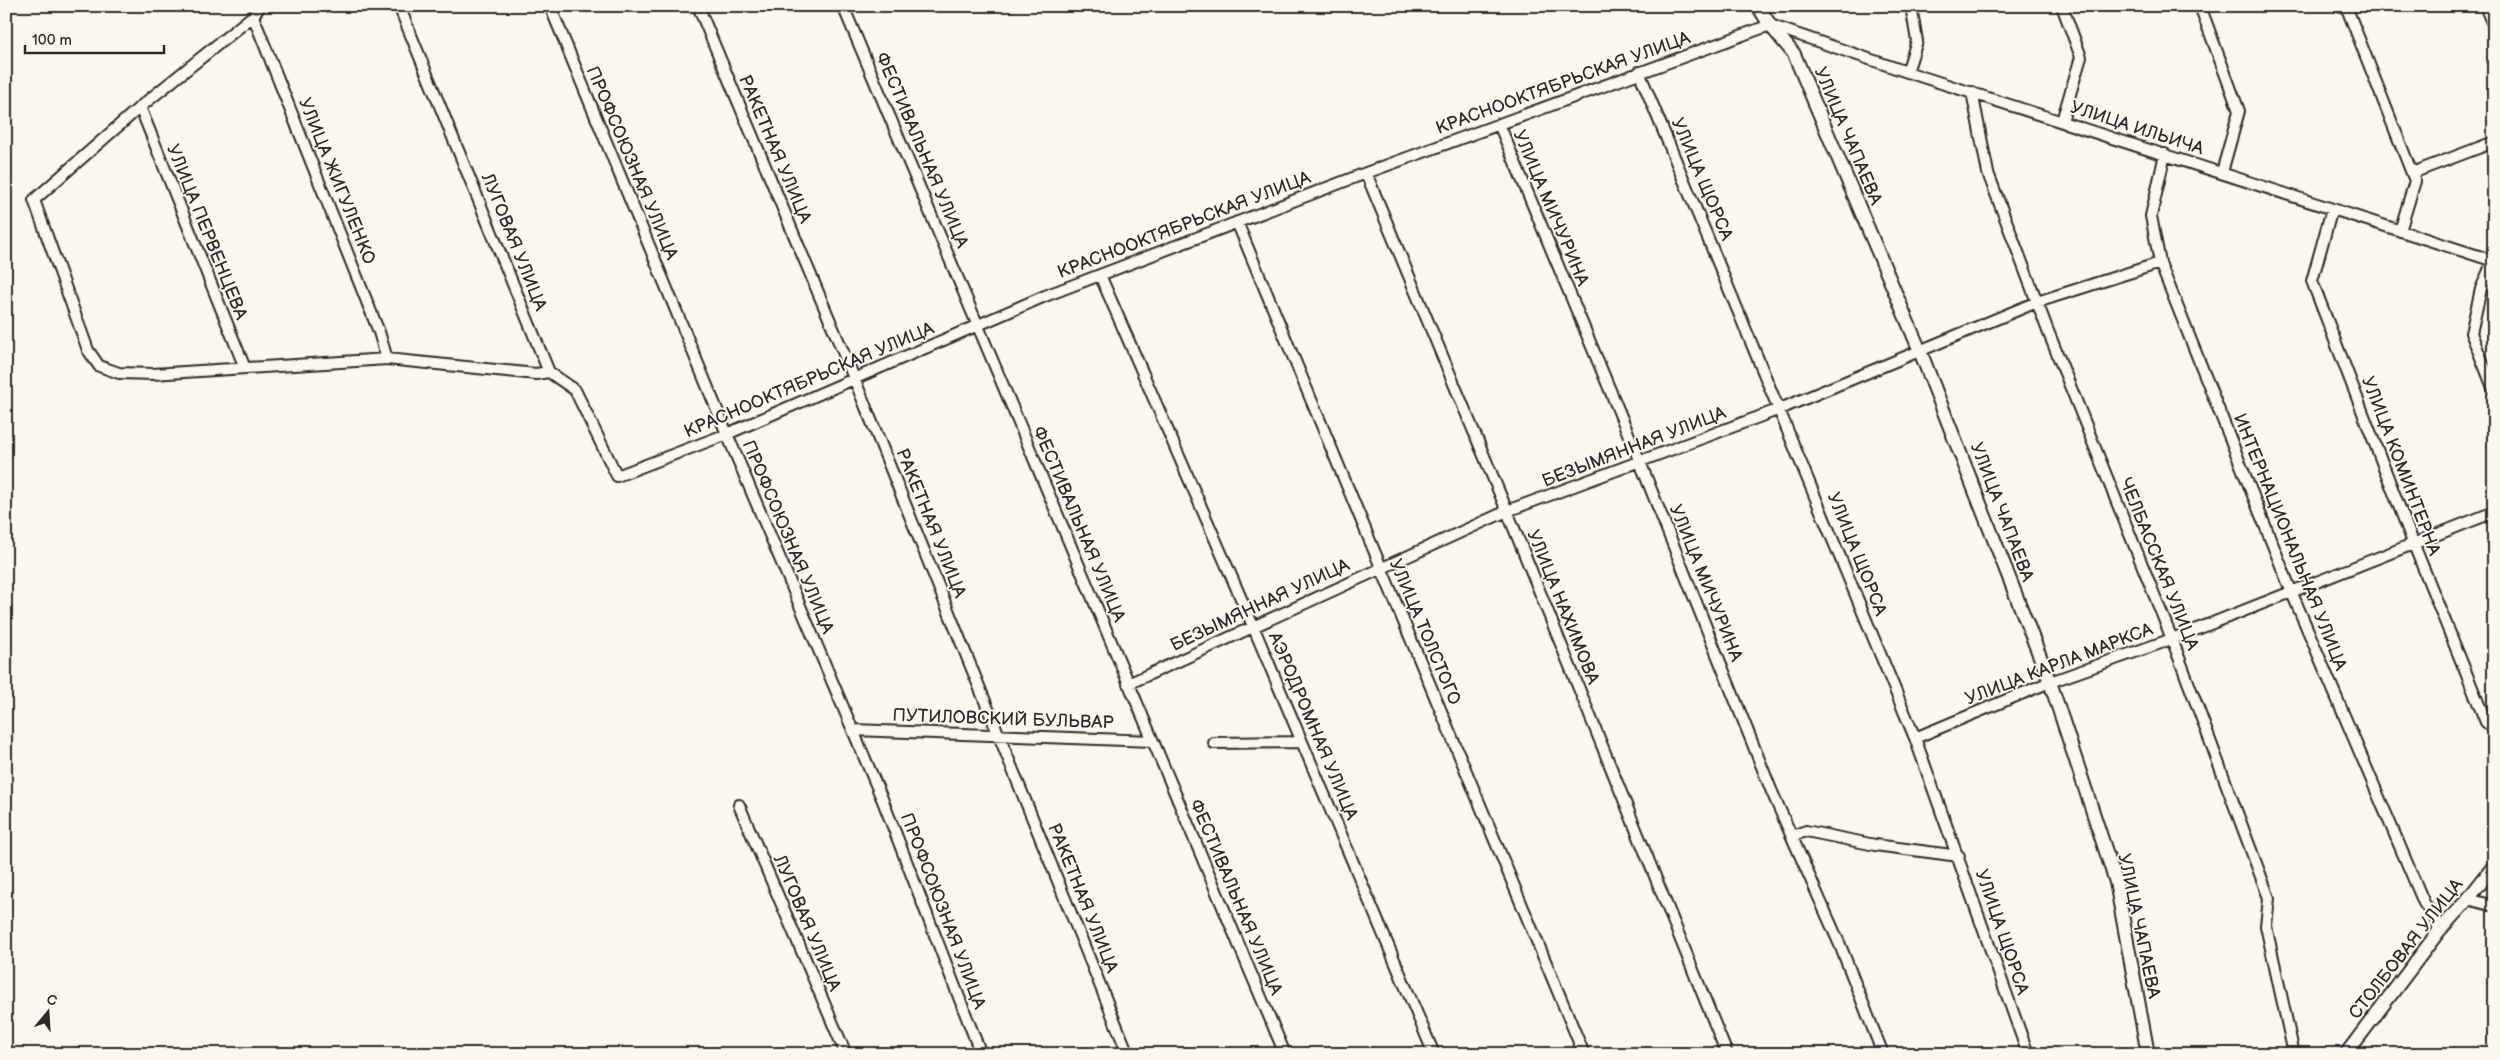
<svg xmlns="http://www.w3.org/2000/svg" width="2500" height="1060" font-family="'Balsamiq Sans',sans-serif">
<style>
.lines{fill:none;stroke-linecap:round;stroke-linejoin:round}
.minor-casing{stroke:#2b2b2b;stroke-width:14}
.major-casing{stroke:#2b2b2b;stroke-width:16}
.minor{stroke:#fbf7ec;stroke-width:10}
.major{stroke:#fbf7ec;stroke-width:12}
.labels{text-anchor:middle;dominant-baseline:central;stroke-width:4;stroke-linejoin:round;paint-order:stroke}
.street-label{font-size:18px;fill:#2b2b2b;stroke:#fbf7ec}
</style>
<rect width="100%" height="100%" fill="#fbf7ec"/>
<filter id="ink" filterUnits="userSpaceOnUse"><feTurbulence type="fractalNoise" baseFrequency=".02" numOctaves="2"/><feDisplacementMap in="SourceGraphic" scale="10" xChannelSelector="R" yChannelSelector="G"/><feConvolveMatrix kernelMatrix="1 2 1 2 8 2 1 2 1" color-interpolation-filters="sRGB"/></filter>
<g filter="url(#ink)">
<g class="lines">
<defs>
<path id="minor" d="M 260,6 L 253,16 L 140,107 L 34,200 L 88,350 L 99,366 L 119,373 L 153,374 L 387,359 L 536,374 L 549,372
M 399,6 L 549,372 L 575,390 L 617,476 L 727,434 L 1045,296 L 1366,173 L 1770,25 L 1907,72 L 2494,261
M 550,6 L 727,434 L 883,801 L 981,1054
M 698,6 L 854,378 L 1128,1054
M 843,6 L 1285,1054
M 2200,6 L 2239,111 L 2222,172
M 2346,6 L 2415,181 L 2400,231
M 2485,6 L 2494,27
M 253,16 L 379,332 L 387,359
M 1639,72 L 1915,738 L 2028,1054
M 1907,72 L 1917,41 L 1911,6
M 1972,92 L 1988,173 L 2048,331 L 2172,639 L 2269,898 L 2266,926 L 2294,1054
M 140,107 L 245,368
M 2062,121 L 2081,57 L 2062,6
M 1499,124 L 1640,462 L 1772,792 L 1840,945 L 1883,1054
M 2165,154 L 2151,216 L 2160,263 L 2292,593 L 2424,903 L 2436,920 L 2439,931
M 1366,173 L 1507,511 L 1727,1054
M 2412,173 L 2494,142
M 2332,209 L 2312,281 L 2414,545 L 2486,722 L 2494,729
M 1237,222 L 1584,1054
M 2493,261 L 2481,289 L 2471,333 L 2494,390
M 1100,275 L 1253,626 L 1434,1054
M 1128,684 L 1507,511 L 1780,409 L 2037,302 L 2160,263
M 853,730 L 1152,741
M 1915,738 L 2050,682 L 2172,639 L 2494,512
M 1214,743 L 1302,742
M 739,805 L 846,1054
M 1792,836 L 1806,831 L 1875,845 L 1959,856
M 2468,899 L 2494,906"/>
<path id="major" d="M 1758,6 L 1770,25 L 1794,54 L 1920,351 L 2050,682 L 2116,882 L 2148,1054
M 2346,1054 L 2439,931 L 2468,899 L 2494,866"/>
</defs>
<use href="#minor" class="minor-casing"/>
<use href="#major" class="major-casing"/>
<use href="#minor" class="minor"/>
<use href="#major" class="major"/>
</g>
</g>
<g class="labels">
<g class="street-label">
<text transform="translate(1563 83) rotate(-20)">КРАСНООКТЯБРЬСКАЯ УЛИЦА</text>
<text transform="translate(2137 128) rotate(18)">УЛИЦА ИЛЬИЧА</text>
<text transform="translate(1848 136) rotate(67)">УЛИЦА ЧАПАЕВА</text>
<text transform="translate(775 149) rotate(67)">РАКЕТНАЯ УЛИЦА</text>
<text transform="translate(922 150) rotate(67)">ФЕСТИВАЛЬНАЯ УЛИЦА</text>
<text transform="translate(632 163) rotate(67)">ПРОФСОЮЗНАЯ УЛИЦА</text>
<text transform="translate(1702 179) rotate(67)">УЛИЦА ЩОРСА</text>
<text transform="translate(337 181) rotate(68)">УЛИЦА ЖИГУЛЕНКО</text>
<text transform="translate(1551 208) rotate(67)">УЛИЦА МИЧУРИНА</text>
<text transform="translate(1184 225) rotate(-21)">КРАСНООКТЯБРЬСКАЯ УЛИЦА</text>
<text transform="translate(207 232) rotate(68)">УЛИЦА ПЕРВЕНЦЕВА</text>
<text transform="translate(514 242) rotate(68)">ЛУГОВАЯ УЛИЦА</text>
<text transform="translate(809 380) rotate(-23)">КРАСНООКТЯБРЬСКАЯ УЛИЦА</text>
<text transform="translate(1634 447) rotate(-21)">БЕЗЫМЯННАЯ УЛИЦА</text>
<text transform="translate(2401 466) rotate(69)">УЛИЦА КОМИНТЕРНА</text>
<text transform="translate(2002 512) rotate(69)">УЛИЦА ЧАПАЕВА</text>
<text transform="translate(931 523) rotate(68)">РАКЕТНАЯ УЛИЦА</text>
<text transform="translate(1079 524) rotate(67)">ФЕСТИВАЛЬНАЯ УЛИЦА</text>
<text transform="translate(788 537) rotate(67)">ПРОФСОЮЗНАЯ УЛИЦА</text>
<text transform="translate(2290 542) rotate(68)">ИНТЕРНАЦИОНАЛЬНАЯ УЛИЦА</text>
<text transform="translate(1857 554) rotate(68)">УЛИЦА ЩОРСА</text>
<text transform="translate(2159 564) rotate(68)">ЧЕЛБАССКАЯ УЛИЦА</text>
<text transform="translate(1706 583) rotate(68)">УЛИЦА МИЧУРИНА</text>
<text transform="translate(1260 605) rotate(-25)">БЕЗЫМЯННАЯ УЛИЦА</text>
<text transform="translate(1563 607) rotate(68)">УЛИЦА НАХИМОВА</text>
<text transform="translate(1425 632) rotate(67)">УЛИЦА ТОЛСТОГО</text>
<text transform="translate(2059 664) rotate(-21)">УЛИЦА КАРЛА МАРКСА</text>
<text transform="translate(1003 719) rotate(2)">ПУТИЛОВСКИЙ БУЛЬВАР</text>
<text transform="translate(1313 726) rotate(67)">АЭРОДРОМНАЯ УЛИЦА</text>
<text transform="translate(1236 897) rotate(67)">ФЕСТИВАЛЬНАЯ УЛИЦА</text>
<text transform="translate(1083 898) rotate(68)">РАКЕТНАЯ УЛИЦА</text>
<text transform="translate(943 911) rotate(69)">ПРОФСОЮЗНАЯ УЛИЦА</text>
<text transform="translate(807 923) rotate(67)">ЛУГОВАЯ УЛИЦА</text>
<text transform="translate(2139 926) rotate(78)">УЛИЦА ЧАПАЕВА</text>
<text transform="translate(2002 932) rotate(71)">УЛИЦА ЩОРСА</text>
<text transform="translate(2406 949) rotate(-52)">СТОЛБОВАЯ УЛИЦА</text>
</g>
</g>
<rect width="2500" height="1060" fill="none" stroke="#fbf7ec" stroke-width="25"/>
<rect x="12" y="12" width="2475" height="1035" fill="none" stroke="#2b2b2b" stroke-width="2" filter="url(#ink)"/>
<g transform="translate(48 1012) rotate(18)" stroke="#fbf7ec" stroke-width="4" paint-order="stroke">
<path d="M0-4L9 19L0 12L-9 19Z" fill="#2b2b2b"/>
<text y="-8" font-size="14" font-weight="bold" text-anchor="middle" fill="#2b2b2b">С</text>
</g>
<path d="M25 45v8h139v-8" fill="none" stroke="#2b2b2b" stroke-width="2.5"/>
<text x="32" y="45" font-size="15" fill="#2b2b2b" stroke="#fbf7ec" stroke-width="4" paint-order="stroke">100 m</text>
</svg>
